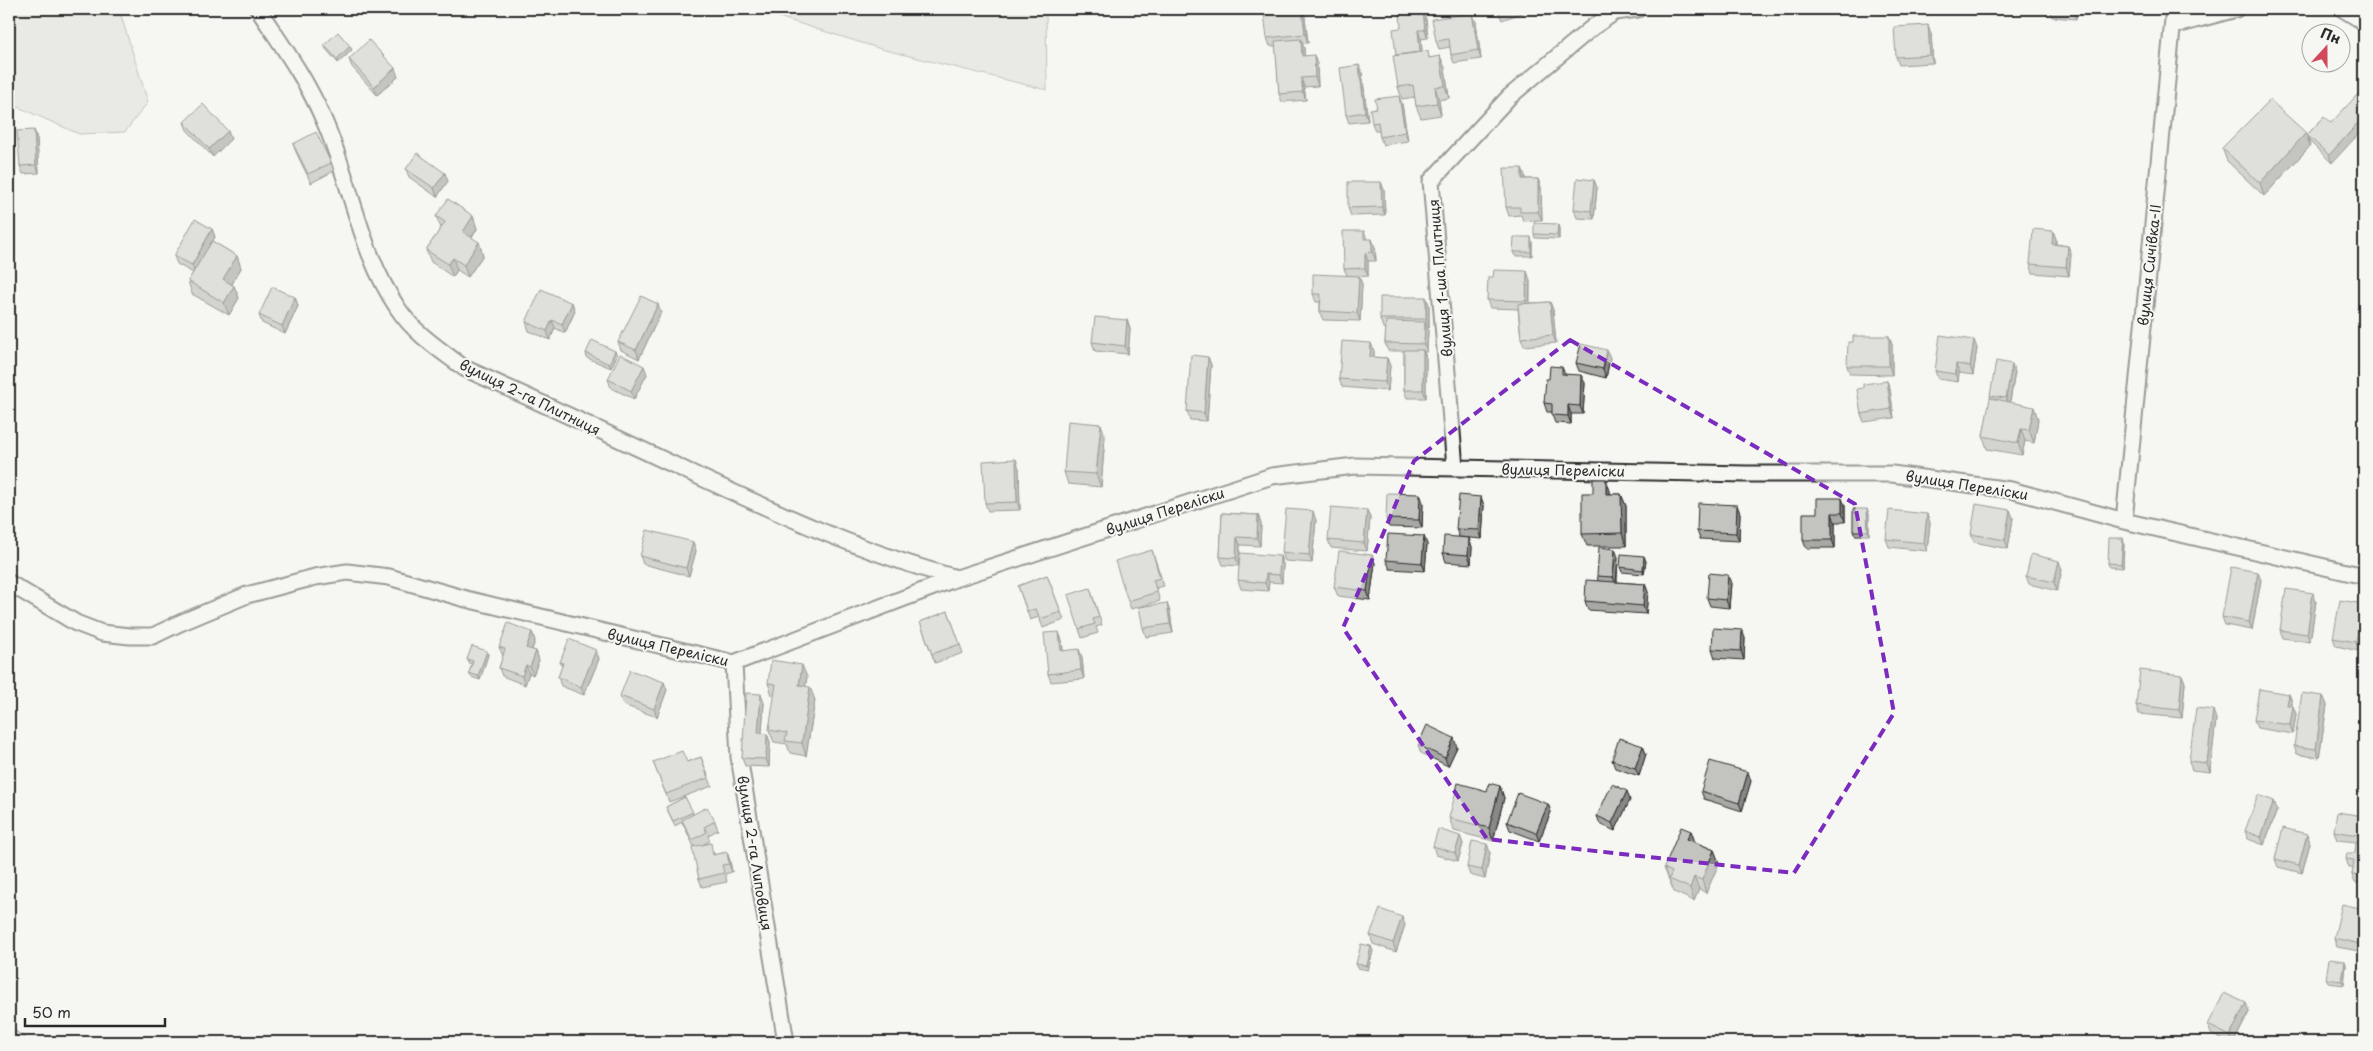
<svg xmlns="http://www.w3.org/2000/svg" width="2373" height="1051" font-family="'Playpen Sans',sans-serif">
<style>
.green{fill:#d9d9d5;stroke:#828280}
.lines{fill:none;stroke-linecap:round;stroke-linejoin:round}
.street-casing{stroke:#2b2b2b;stroke-width:19}
.street{stroke:#f6f6f2;stroke-width:15}
.wall{fill:#a8a8a5;stroke:#2b2b2b}
.shaded-wall{fill:#888886;stroke:#2b2b2b}
.building{fill:#c3c3c0;stroke:#2b2b2b}
.marked{fill:none;stroke:#7b2cbf;stroke-width:4;stroke-dasharray:10 6;stroke-linejoin:round}
.labels{text-anchor:middle;dominant-baseline:central;stroke-width:4;stroke-linejoin:round;paint-order:stroke}
.street-label{font-size:14px;fill:#2b2b2b;stroke:#f6f6f2}
</style>
<rect width="100%" height="100%" fill="#f6f6f2"/>
<filter id="ink" filterUnits="userSpaceOnUse"><feTurbulence type="fractalNoise" baseFrequency=".02" numOctaves="2"/><feDisplacementMap in="SourceGraphic" scale="10" xChannelSelector="R" yChannelSelector="G"/><feConvolveMatrix kernelMatrix="1 2 1 2 8 2 1 2 1" color-interpolation-filters="sRGB"/></filter>
<g filter="url(#ink)">
<path class="green" d="M 9,9 L 119,9 L 148,102 L 125,132 L 79,134 L 9,103 Z
M 753,9 L 1046,9 L 1047,90 L 881,49 Z"/>
<g class="lines">
<defs>
<path id="street" d="M 258,9 C 281,44 305,77 322,116 C 352,181 358,250 399,310 C 415,334 442,351 464,368 C 539,402 613,436 687,471 C 775,512 863,553 957,578
M 2343,9 L 2364,22
M 2173,26 L 2236,9
M 1455,468 L 1431,181 L 1509,97 L 1593,27 L 1615,12 L 1638,9
M 2124,521 L 2174,9
M 9,583 L 76,623 L 102,633 L 130,636 L 153,636 L 180,623 L 247,595 L 315,577 L 347,572 L 389,577 L 466,599 L 734,663 L 957,578 L 1272,476 L 1355,466 L 1747,474 L 1892,474 L 2011,490 L 2124,521 L 2364,576
M 734,663 L 739,757 L 786,1042"/>
</defs>
<use href="#street" class="street-casing"/>
<use href="#street" class="street"/>
</g>
<path class="wall" d="M 1304,9 L 1308,43 L 1302,43 L 1304,48 L 1304,56 L 1317,64 L 1318,86 L 1304,87 L 1306,100 L 1282,102 L 1279,94 L 1276,46 L 1270,46 L 1267,38 L 1283,12 Z
M 1497,9 L 1533,9 L 1502,20 Z
M 2049,9 L 2099,9 L 2098,11 L 2077,9 L 2076,19 L 2052,17 Z
M 1472,13 L 1476,22 L 1481,59 L 1454,63 L 1451,55 L 1450,47 L 1439,49 L 1436,41 Z
M 1426,19 L 1428,38 L 1421,39 L 1422,52 L 1431,58 L 1440,56 L 1445,68 L 1449,98 L 1439,100 L 1441,115 L 1421,118 L 1416,106 L 1415,97 L 1402,99 L 1398,87 L 1396,55 L 1401,28 Z
M 1931,34 L 1933,63 L 1899,65 L 1896,57 Z
M 324,45 L 352,50 L 338,63 L 326,49 Z
M 349,59 L 398,77 L 377,95 L 352,67 Z
M 1359,65 L 1362,73 L 1368,121 L 1349,123 L 1346,115 Z
M 1402,104 L 1408,141 L 1383,145 L 1380,137 L 1379,131 L 1375,131 L 1372,123 Z
M 2324,117 L 2332,163 L 2311,143 L 2307,135 Z
M 184,122 L 231,139 L 213,157 L 187,130 Z
M 34,130 L 37,139 L 39,173 L 23,174 L 20,166 Z
M 2306,133 L 2310,146 L 2264,196 L 2227,161 L 2222,148 Z
M 293,144 L 331,163 L 334,171 L 311,183 L 296,152 Z
M 1522,168 L 1525,176 L 1525,179 L 1538,179 L 1541,187 L 1542,220 L 1523,221 L 1521,215 L 1509,216 L 1506,207 Z
M 406,169 L 448,181 L 437,197 L 409,177 Z
M 1594,180 L 1597,188 L 1594,219 L 1577,218 L 1574,209 Z
M 1381,182 L 1384,190 L 1385,215 L 1351,216 L 1348,208 Z
M 436,216 L 473,216 L 477,229 L 472,238 L 483,255 L 468,277 L 457,270 L 453,277 L 431,262 L 426,250 L 441,228 Z
M 1558,224 L 1559,229 L 1559,239 L 1535,238 L 1534,234 Z
M 212,229 L 215,237 L 212,241 L 237,256 L 241,268 L 232,284 L 234,286 L 239,298 L 229,315 L 192,294 L 188,281 L 193,273 L 177,264 L 174,256 Z
M 1364,231 L 1367,239 L 1375,247 L 1376,261 L 1368,261 L 1368,276 L 1359,277 L 1362,284 L 1360,321 L 1323,320 L 1320,311 L 1320,302 L 1316,302 L 1313,294 L 1347,275 L 1344,269 Z
M 2053,231 L 2056,239 L 2056,244 L 2068,246 L 2071,254 L 2069,276 L 2033,273 L 2030,264 Z
M 1532,242 L 1532,256 L 1515,256 L 1513,252 Z
M 1493,277 L 1530,280 L 1530,303 L 1550,302 L 1553,310 L 1556,343 L 1524,346 L 1521,338 L 1518,309 L 1490,308 L 1487,300 Z
M 295,297 L 298,306 L 285,334 L 262,323 L 259,315 Z
M 1426,297 L 1429,305 L 1429,328 L 1427,328 L 1428,330 L 1427,352 L 1424,352 L 1426,358 L 1426,398 L 1407,398 L 1404,390 L 1404,351 L 1388,351 L 1385,343 L 1386,328 L 1383,328 L 1380,319 Z
M 572,303 L 575,311 L 565,333 L 555,328 L 550,340 L 529,331 L 526,322 Z
M 661,312 L 639,359 L 621,350 L 618,342 Z
M 1127,320 L 1130,329 L 1128,354 L 1095,351 L 1092,342 Z
M 1889,336 L 1892,345 L 1892,375 L 1850,374 L 1847,366 L 1853,342 Z
M 1977,348 L 1973,375 L 1959,373 L 1958,382 L 1938,379 L 1935,371 Z
M 1374,351 L 1374,357 L 1387,358 L 1390,366 L 1388,391 L 1342,387 L 1339,379 Z
M 586,353 L 617,355 L 611,368 L 587,358 Z
M 1208,357 L 1211,365 L 1207,421 L 1190,420 L 1187,411 Z
M 1610,358 L 1606,378 L 1579,371 L 1576,363 Z
M 1562,367 L 1565,374 L 1585,383 L 1583,414 L 1571,414 L 1571,424 L 1555,423 L 1552,415 L 1552,412 L 1547,412 L 1544,403 L 1549,379 Z
M 2015,372 L 2010,402 L 2038,419 L 2034,443 L 2025,441 L 2022,455 L 1987,449 L 1983,436 L 1991,399 L 1990,396 Z
M 647,374 L 634,399 L 611,388 L 608,379 Z
M 1887,381 L 1890,389 L 1894,418 L 1864,422 L 1861,414 L 1863,388 Z
M 1105,436 L 1101,487 L 1068,484 L 1064,472 Z
M 1019,468 L 1020,510 L 988,511 L 985,503 Z
M 1606,479 L 1610,491 L 1610,494 L 1621,494 L 1626,506 L 1626,546 L 1587,546 L 1582,534 L 1593,493 Z
M 1423,502 L 1422,528 L 1389,527 L 1386,519 Z
M 1484,505 L 1482,539 L 1459,537 L 1456,529 Z
M 1845,506 L 1845,522 L 1835,522 L 1835,548 L 1806,548 L 1803,540 L 1817,513 Z
M 1867,509 L 1869,514 L 1869,535 L 1855,535 L 1853,531 Z
M 1367,510 L 1370,518 L 1367,551 L 1331,548 L 1328,540 Z
M 2010,510 L 2013,518 L 2008,549 L 1974,542 L 1971,534 Z
M 1222,513 L 1258,515 L 1261,524 L 1260,546 L 1240,545 L 1239,566 L 1223,565 L 1220,557 Z
M 1740,513 L 1739,541 L 1700,539 L 1697,531 Z
M 1927,514 L 1930,523 L 1927,551 L 1889,547 L 1886,539 Z
M 1316,520 L 1312,563 L 1285,561 L 1282,552 Z
M 1469,538 L 1472,547 L 1471,564 L 1446,562 L 1443,553 Z
M 693,542 L 696,551 L 689,576 L 643,564 L 640,556 Z
M 2124,543 L 2123,568 L 2109,567 L 2108,563 Z
M 1427,544 L 1425,571 L 1390,569 L 1386,560 Z
M 1152,550 L 1164,586 L 1156,588 L 1160,601 L 1131,609 L 1128,601 Z
M 1280,556 L 1283,564 L 1282,583 L 1269,582 L 1268,591 L 1241,589 L 1238,580 Z
M 1618,557 L 1617,582 L 1645,584 L 1648,592 L 1646,614 L 1588,610 L 1585,601 L 1598,580 L 1597,576 Z
M 1646,561 L 1644,574 L 1622,572 L 1620,567 Z
M 1375,563 L 1370,600 L 1338,596 L 1334,587 Z
M 2062,570 L 2057,591 L 2029,584 L 2026,576 Z
M 1047,575 L 1064,620 L 1043,628 L 1039,617 L 1030,620 L 1018,586 Z
M 2261,580 L 2252,630 L 2225,625 L 2222,617 Z
M 1731,583 L 1729,608 L 1710,606 L 1707,598 Z
M 1090,588 L 1102,625 L 1096,627 L 1098,633 L 1082,638 L 1079,629 Z
M 2316,601 L 2310,642 L 2283,638 L 2280,630 Z
M 2363,604 L 2364,608 L 2364,622 L 2359,651 L 2336,646 L 2333,638 Z
M 948,611 L 963,653 L 935,663 L 920,622 Z
M 1170,612 L 1173,633 L 1146,637 L 1143,628 Z
M 532,632 L 535,641 L 532,650 L 536,651 L 539,660 L 533,675 L 529,673 L 525,685 L 502,676 L 499,668 L 503,656 L 499,647 Z
M 1745,638 L 1744,660 L 1715,658 L 1712,649 Z
M 1062,640 L 1063,651 L 1082,657 L 1084,679 L 1051,682 L 1048,674 Z
M 596,650 L 599,659 L 584,695 L 561,686 L 558,677 L 562,668 L 560,662 Z
M 487,651 L 488,655 L 480,680 L 471,677 L 469,673 L 472,664 L 469,663 L 467,659 Z
M 2182,675 L 2185,683 L 2182,718 L 2139,714 L 2136,705 Z
M 807,677 L 805,686 L 815,700 L 806,756 L 790,753 L 787,744 L 774,742 L 769,730 L 775,696 L 772,695 L 768,683 Z
M 667,690 L 657,717 L 623,705 L 620,696 Z
M 2289,694 L 2292,702 L 2292,706 L 2296,714 L 2293,734 L 2257,728 L 2254,720 Z
M 2323,696 L 2327,705 L 2319,758 L 2297,754 L 2294,746 Z
M 764,703 L 762,733 L 767,734 L 770,742 L 769,767 L 745,766 L 742,758 Z
M 2216,719 L 2210,772 L 2192,770 L 2189,761 Z
M 1418,745 L 1457,747 L 1448,766 L 1421,753 Z
M 1643,746 L 1646,754 L 1639,776 L 1615,768 L 1612,760 Z
M 701,757 L 712,786 L 669,802 L 653,762 L 687,762 Z
M 1751,781 L 1742,811 L 1704,799 L 1701,791 Z
M 1500,786 L 1504,798 L 1493,841 L 1454,831 L 1449,818 Z
M 685,797 L 693,814 L 715,821 L 718,830 L 708,835 L 710,841 L 702,845 L 714,852 L 714,855 L 727,852 L 730,861 L 732,872 L 725,874 L 727,882 L 702,887 L 699,879 L 694,847 L 685,828 L 682,822 L 675,826 L 666,807 Z
M 1630,800 L 1615,831 L 1600,824 L 1597,816 Z
M 2274,801 L 2277,810 L 2264,845 L 2248,839 L 2245,831 Z
M 1548,804 L 1551,812 L 1539,841 L 1510,830 L 1507,822 Z
M 2364,816 L 2364,884 L 2355,883 L 2352,875 L 2353,868 L 2349,868 L 2346,859 L 2355,853 L 2356,842 L 2337,840 L 2334,831 Z
M 1691,831 L 1695,842 L 1714,850 L 1719,863 L 1706,893 L 1699,889 L 1694,901 L 1674,892 L 1664,868 Z
M 2307,834 L 2310,843 L 2302,873 L 2278,867 L 2275,859 Z
M 1460,836 L 1463,844 L 1458,861 L 1436,855 L 1433,846 Z
M 1487,844 L 1490,853 L 1485,879 L 1470,875 L 1467,867 Z
M 2364,909 L 2364,952 L 2337,947 L 2334,938 Z
M 1405,925 L 1396,952 L 1373,944 L 1370,935 Z
M 1373,951 L 1368,970 L 1358,968 L 1356,964 Z
M 2345,961 L 2346,965 L 2344,985 L 2328,983 L 2326,979 Z
M 2249,1012 L 2234,1042 L 2228,1042 L 2211,1034 L 2208,1025 Z"/>
<path class="shaded-wall" d="M 1302,9 L 1304,9 L 1308,43 L 1305,34 Z
M 2072,9 L 2077,9 L 2076,19 Z
M 1423,11 L 1426,19 L 1428,38 L 1425,30 Z
M 1472,13 L 1476,22 L 1481,59 L 1478,50 Z
M 1928,25 L 1931,34 L 1933,63 L 1930,55 Z
M 1418,30 L 1421,39 L 1423,61 L 1420,53 Z
M 1301,39 L 1304,48 L 1305,65 L 1302,56 Z
M 350,46 L 352,50 L 338,63 L 337,59 Z
M 1314,55 L 1317,64 L 1318,86 L 1315,77 Z
M 1440,56 L 1445,68 L 1449,98 L 1445,86 Z
M 1359,65 L 1362,73 L 1368,121 L 1365,112 Z
M 395,68 L 398,77 L 377,95 L 374,87 Z
M 1301,78 L 1304,87 L 1306,100 L 1303,92 Z
M 1435,87 L 1439,100 L 1441,115 L 1437,103 Z
M 1399,96 L 1402,104 L 1408,141 L 1405,132 Z
M 2364,117 L 2364,128 L 2332,163 L 2329,155 Z
M 34,130 L 37,139 L 39,173 L 36,165 Z
M 228,131 L 231,139 L 213,157 L 209,149 Z
M 2306,133 L 2310,146 L 2264,196 L 2260,183 Z
M 1522,168 L 1525,176 L 1525,188 L 1522,179 Z
M 445,173 L 448,181 L 437,197 L 434,188 Z
M 1538,179 L 1541,187 L 1542,220 L 1538,212 Z
M 1594,180 L 1597,188 L 1594,219 L 1591,211 Z
M 1381,182 L 1384,190 L 1385,215 L 1382,207 Z
M 473,216 L 477,229 L 467,244 L 463,232 Z
M 1558,224 L 1559,229 L 1559,239 L 1557,235 Z
M 212,229 L 215,237 L 195,274 L 192,265 Z
M 2053,231 L 2056,239 L 2055,252 L 2052,244 Z
M 1531,237 L 1532,242 L 1532,256 L 1531,252 Z
M 1372,239 L 1375,247 L 1376,261 L 1372,252 Z
M 479,242 L 483,255 L 468,277 L 464,265 Z
M 2068,246 L 2071,254 L 2069,276 L 2066,267 Z
M 1365,253 L 1368,261 L 1368,276 L 1365,268 Z
M 237,256 L 241,268 L 228,291 L 223,279 Z
M 453,258 L 457,270 L 453,277 L 448,264 Z
M 1527,271 L 1530,280 L 1529,310 L 1526,301 Z
M 1359,276 L 1362,284 L 1360,321 L 1357,313 Z
M 234,286 L 239,298 L 229,315 L 224,303 Z
M 295,297 L 298,306 L 285,334 L 282,326 Z
M 1426,297 L 1429,305 L 1429,328 L 1426,319 Z
M 1550,302 L 1553,310 L 1556,343 L 1553,335 Z
M 572,303 L 575,311 L 565,333 L 562,324 Z
M 658,304 L 661,312 L 639,359 L 636,350 Z
M 552,320 L 555,328 L 550,340 L 547,331 Z
M 1127,320 L 1130,329 L 1128,354 L 1125,346 Z
M 1425,322 L 1428,330 L 1427,352 L 1424,344 Z
M 1889,336 L 1892,345 L 1892,375 L 1889,366 Z
M 1974,340 L 1977,348 L 1973,375 L 1970,366 Z
M 1371,343 L 1374,351 L 1373,365 L 1370,357 Z
M 1423,350 L 1426,358 L 1426,398 L 1423,390 Z
M 1607,350 L 1610,358 L 1606,378 L 1603,369 Z
M 615,351 L 617,355 L 611,368 L 609,364 Z
M 1208,357 L 1211,365 L 1207,421 L 1204,413 Z
M 1387,358 L 1390,366 L 1388,391 L 1385,382 Z
M 1956,364 L 1959,373 L 1958,382 L 1955,374 Z
M 2012,364 L 2015,372 L 2009,406 L 2006,398 Z
M 644,366 L 647,374 L 634,399 L 631,391 Z
M 1581,375 L 1585,383 L 1583,414 L 1580,406 Z
M 1887,381 L 1890,389 L 1894,418 L 1891,409 Z
M 1568,405 L 1571,414 L 1571,424 L 1568,416 Z
M 2034,407 L 2038,419 L 2034,443 L 2029,430 Z
M 1101,424 L 1105,436 L 1101,487 L 1096,474 Z
M 2021,429 L 2025,441 L 2022,455 L 2018,443 Z
M 1016,459 L 1019,468 L 1020,510 L 1017,502 Z
M 1606,479 L 1610,491 L 1610,507 L 1606,494 Z
M 1420,494 L 1423,502 L 1422,528 L 1419,520 Z
M 1621,494 L 1626,506 L 1626,546 L 1622,533 Z
M 1481,497 L 1484,505 L 1482,539 L 1479,530 Z
M 1842,498 L 1845,506 L 1845,522 L 1842,513 Z
M 1737,505 L 1740,513 L 1739,541 L 1736,533 Z
M 1867,509 L 1869,514 L 1869,535 L 1868,531 Z
M 1367,510 L 1370,518 L 1367,551 L 1364,543 Z
M 2010,510 L 2013,518 L 2008,549 L 2005,540 Z
M 1313,511 L 1316,520 L 1312,563 L 1309,555 Z
M 1832,513 L 1835,522 L 1835,548 L 1832,540 Z
M 1927,514 L 1930,523 L 1927,551 L 1924,543 Z
M 1258,515 L 1261,524 L 1260,546 L 1257,538 Z
M 1424,536 L 1427,544 L 1425,571 L 1422,563 Z
M 1237,537 L 1240,545 L 1239,566 L 1236,558 Z
M 1469,538 L 1472,547 L 1471,564 L 1468,555 Z
M 2123,538 L 2124,543 L 2123,568 L 2121,564 Z
M 693,542 L 696,551 L 689,576 L 686,568 Z
M 1615,549 L 1618,557 L 1616,585 L 1613,577 Z
M 1372,555 L 1375,563 L 1370,600 L 1367,591 Z
M 1280,556 L 1283,564 L 1282,583 L 1279,575 Z
M 1644,556 L 1646,561 L 1644,574 L 1643,570 Z
M 2059,561 L 2062,570 L 2057,591 L 2054,582 Z
M 2258,572 L 2261,580 L 2252,630 L 2249,622 Z
M 1266,574 L 1269,582 L 1268,591 L 1265,583 Z
M 1728,575 L 1731,583 L 1729,608 L 1726,600 Z
M 1645,584 L 1648,592 L 1646,614 L 1643,606 Z
M 2313,593 L 2316,601 L 2310,642 L 2307,634 Z
M 1167,603 L 1170,612 L 1173,633 L 1170,624 Z
M 2363,604 L 2364,608 L 2364,622 L 2359,651 L 2356,642 Z
M 1742,630 L 1745,638 L 1744,660 L 1741,651 Z
M 532,632 L 535,641 L 529,657 L 526,648 Z
M 1059,632 L 1062,640 L 1064,659 L 1061,651 Z
M 1079,649 L 1082,657 L 1084,679 L 1081,670 Z
M 596,650 L 599,659 L 584,695 L 581,687 Z
M 487,651 L 488,655 L 480,680 L 478,676 Z
M 536,651 L 539,660 L 533,675 L 530,667 Z
M 526,665 L 529,673 L 525,685 L 522,676 Z
M 802,665 L 807,677 L 804,698 L 799,685 Z
M 2182,675 L 2185,683 L 2182,718 L 2179,710 Z
M 664,682 L 667,690 L 657,717 L 654,709 Z
M 810,687 L 815,700 L 806,756 L 802,743 Z
M 761,694 L 764,703 L 761,742 L 758,733 Z
M 2289,694 L 2292,702 L 2290,713 L 2287,705 Z
M 2323,696 L 2327,705 L 2319,758 L 2316,749 Z
M 2293,706 L 2296,714 L 2293,734 L 2290,725 Z
M 2213,710 L 2216,719 L 2210,772 L 2207,763 Z
M 767,734 L 770,742 L 769,767 L 766,759 Z
M 1454,738 L 1457,747 L 1448,766 L 1445,758 Z
M 1643,746 L 1646,754 L 1639,776 L 1635,768 Z
M 1748,772 L 1751,781 L 1742,811 L 1739,803 Z
M 1500,786 L 1504,798 L 1493,841 L 1489,828 Z
M 1627,791 L 1630,800 L 1615,831 L 1612,823 Z
M 2274,801 L 2277,810 L 2264,845 L 2261,837 Z
M 1548,804 L 1551,812 L 1539,841 L 1536,833 Z
M 1691,831 L 1695,843 L 1687,839 Z
M 2307,834 L 2310,843 L 2302,873 L 2299,865 Z
M 1460,836 L 1463,844 L 1458,861 L 1455,853 Z
M 1487,844 L 1490,853 L 1485,879 L 1482,870 Z
M 1714,850 L 1719,863 L 1706,893 L 1702,880 Z
M 727,852 L 730,861 L 732,872 L 729,864 Z
M 1694,877 L 1699,889 L 1694,901 L 1690,888 Z
M 1402,917 L 1405,925 L 1396,952 L 1393,943 Z
M 1371,946 L 1373,951 L 1368,970 L 1367,966 Z
M 2345,961 L 2346,965 L 2344,985 L 2342,981 Z
M 2246,1003 L 2249,1012 L 2234,1042 L 2232,1042 L 2230,1036 Z"/>
<path class="building" d="M 1283,9 L 1302,9 L 1305,34 L 1267,38 L 1264,14 L 1283,12 Z
M 1497,9 L 1507,9 L 1498,12 Z
M 1423,11 L 1425,30 L 1418,30 L 1420,52 L 1396,55 L 1393,29 L 1401,28 L 1400,14 Z
M 1472,13 L 1478,50 L 1451,55 L 1449,39 L 1436,41 L 1432,19 Z
M 1928,25 L 1930,55 L 1896,57 L 1894,27 Z
M 338,32 L 350,46 L 337,59 L 324,45 Z
M 1301,39 L 1302,56 L 1314,55 L 1315,77 L 1301,78 L 1303,92 L 1279,94 L 1275,41 Z
M 369,40 L 395,68 L 374,87 L 349,59 Z
M 1428,51 L 1429,58 L 1440,56 L 1445,86 L 1435,87 L 1437,103 L 1416,106 L 1413,85 L 1398,87 L 1393,56 Z
M 1359,65 L 1365,112 L 1346,115 L 1340,68 Z
M 2358,94 L 2364,100 L 2364,117 L 2329,155 L 2307,135 L 2324,117 L 2331,123 Z
M 1399,96 L 1405,132 L 1380,137 L 1378,122 L 1372,123 L 1370,109 L 1377,108 L 1375,99 Z
M 2270,100 L 2306,133 L 2260,183 L 2222,148 Z
M 203,104 L 228,131 L 209,149 L 184,122 Z
M 34,130 L 36,165 L 20,166 L 17,131 Z
M 316,132 L 331,163 L 308,174 L 293,144 Z
M 417,153 L 445,173 L 434,188 L 406,169 Z
M 1504,168 L 1522,168 L 1522,179 L 1538,179 L 1538,212 L 1520,212 L 1520,207 L 1506,207 Z
M 1577,178 L 1594,180 L 1591,211 L 1574,209 Z
M 1348,182 L 1381,182 L 1382,207 L 1348,208 Z
M 448,199 L 473,216 L 463,232 L 479,242 L 464,265 L 453,258 L 448,264 L 426,250 L 445,222 L 436,216 Z
M 195,219 L 212,229 L 192,265 L 174,256 Z
M 1534,223 L 1558,224 L 1557,235 L 1534,234 Z
M 2033,229 L 2053,231 L 2052,244 L 2068,246 L 2066,267 L 2030,264 Z
M 1343,231 L 1364,231 L 1364,239 L 1372,239 L 1372,252 L 1365,253 L 1365,268 L 1344,269 Z
M 1514,237 L 1531,237 L 1531,252 L 1513,252 Z
M 212,241 L 237,256 L 223,279 L 234,286 L 224,303 L 188,281 Z
M 1494,270 L 1527,271 L 1526,301 L 1487,300 L 1488,277 L 1493,277 Z
M 1313,274 L 1359,276 L 1357,313 L 1320,311 L 1321,294 L 1313,294 Z
M 272,287 L 295,297 L 282,326 L 259,315 Z
M 541,289 L 572,303 L 562,324 L 552,320 L 547,331 L 526,322 Z
M 641,296 L 658,304 L 636,350 L 618,342 Z
M 1380,297 L 1426,297 L 1426,319 L 1380,319 Z
M 1550,302 L 1553,335 L 1521,338 L 1518,304 Z
M 1095,317 L 1127,320 L 1125,346 L 1092,342 Z
M 1386,321 L 1425,322 L 1424,344 L 1385,343 Z
M 1940,335 L 1974,340 L 1970,366 L 1956,364 L 1955,374 L 1935,371 Z
M 1853,336 L 1889,336 L 1889,366 L 1847,366 L 1848,342 L 1853,342 Z
M 592,340 L 615,351 L 609,364 L 586,353 Z
M 1342,341 L 1371,343 L 1370,357 L 1387,358 L 1385,382 L 1339,379 Z
M 1581,344 L 1607,350 L 1603,369 L 1576,363 Z
M 1404,350 L 1423,350 L 1423,390 L 1404,390 Z
M 620,354 L 644,366 L 631,391 L 608,379 Z
M 1191,355 L 1208,357 L 1204,413 L 1187,411 Z
M 1996,361 L 2012,364 L 2006,398 L 1990,396 Z
M 1550,366 L 1562,367 L 1562,374 L 1581,375 L 1580,406 L 1568,405 L 1568,416 L 1552,415 L 1552,404 L 1544,403 L 1546,379 L 1549,379 Z
M 1887,381 L 1891,409 L 1861,414 L 1857,389 L 1863,388 L 1863,384 Z
M 1990,398 L 2034,407 L 2029,430 L 2021,429 L 2018,443 L 1983,436 Z
M 1068,421 L 1101,424 L 1096,474 L 1064,472 Z
M 1016,459 L 1017,502 L 985,503 L 983,461 Z
M 1593,479 L 1606,479 L 1606,494 L 1621,494 L 1622,533 L 1582,534 L 1582,493 L 1593,493 Z
M 1387,493 L 1420,494 L 1419,520 L 1386,519 Z
M 1459,495 L 1481,497 L 1479,530 L 1456,529 Z
M 1817,498 L 1842,498 L 1842,513 L 1832,513 L 1832,540 L 1803,540 L 1803,513 L 1817,513 Z
M 1698,503 L 1737,505 L 1736,533 L 1697,531 Z
M 1976,504 L 2010,510 L 2005,540 L 1971,534 Z
M 1331,507 L 1367,510 L 1364,543 L 1328,540 Z
M 1286,509 L 1313,511 L 1309,555 L 1282,552 Z
M 1853,509 L 1867,509 L 1868,531 L 1853,531 Z
M 1889,510 L 1927,514 L 1924,543 L 1886,539 Z
M 1222,513 L 1258,515 L 1257,538 L 1237,537 L 1236,558 L 1220,557 Z
M 647,530 L 693,542 L 686,568 L 640,556 Z
M 1388,534 L 1424,536 L 1422,563 L 1386,560 Z
M 1444,536 L 1469,538 L 1468,555 L 1443,553 Z
M 2109,538 L 2123,538 L 2121,564 L 2108,563 Z
M 1599,547 L 1615,549 L 1613,577 L 1597,576 Z
M 1152,550 L 1160,578 L 1153,580 L 1157,592 L 1128,601 L 1115,561 Z
M 1339,551 L 1372,555 L 1367,591 L 1334,587 Z
M 1240,553 L 1280,556 L 1279,575 L 1266,574 L 1265,583 L 1238,580 Z
M 1621,554 L 1644,556 L 1643,570 L 1620,567 Z
M 2031,554 L 2059,561 L 2054,582 L 2026,576 Z
M 2231,567 L 2258,572 L 2249,622 L 2222,617 Z
M 1709,573 L 1728,575 L 1726,600 L 1707,598 Z
M 1047,575 L 1061,612 L 1040,619 L 1036,609 L 1027,611 L 1018,586 Z
M 1586,580 L 1645,584 L 1643,606 L 1585,601 Z
M 1090,588 L 1099,617 L 1093,619 L 1095,624 L 1079,629 L 1068,595 Z
M 2286,589 L 2313,593 L 2307,634 L 2280,630 Z
M 2340,600 L 2363,604 L 2356,642 L 2333,638 Z
M 1167,603 L 1170,624 L 1143,628 L 1139,607 Z
M 948,611 L 960,644 L 932,654 L 920,622 Z
M 508,623 L 532,632 L 526,648 L 536,651 L 530,667 L 526,665 L 522,676 L 499,668 L 505,649 L 499,647 Z
M 1713,628 L 1742,630 L 1741,651 L 1712,649 Z
M 1059,632 L 1061,651 L 1079,649 L 1081,670 L 1048,674 L 1044,633 Z
M 569,639 L 596,650 L 581,687 L 558,677 L 563,663 L 560,662 Z
M 472,646 L 487,651 L 478,676 L 469,673 L 473,661 L 467,659 Z
M 771,660 L 802,665 L 799,685 L 810,687 L 802,743 L 785,741 L 787,733 L 769,730 L 776,684 L 768,683 Z
M 630,670 L 664,682 L 654,709 L 620,696 Z
M 2140,670 L 2182,675 L 2179,710 L 2136,705 Z
M 2259,689 L 2289,694 L 2287,705 L 2293,706 L 2290,725 L 2254,720 Z
M 746,693 L 761,694 L 758,733 L 767,734 L 766,759 L 742,758 Z
M 2302,693 L 2323,696 L 2316,749 L 2294,746 Z
M 2196,708 L 2213,710 L 2207,763 L 2189,761 Z
M 1427,725 L 1454,738 L 1445,758 L 1418,745 Z
M 1619,738 L 1643,746 L 1635,768 L 1612,760 Z
M 682,751 L 687,762 L 701,757 L 708,778 L 666,794 L 653,762 Z
M 1710,761 L 1748,772 L 1739,803 L 1701,791 Z
M 1458,783 L 1487,791 L 1489,783 L 1500,786 L 1489,828 L 1449,818 Z
M 1612,784 L 1627,791 L 1612,823 L 1597,816 Z
M 1518,793 L 1548,804 L 1536,833 L 1507,822 Z
M 2258,795 L 2274,801 L 2261,837 L 2245,831 Z
M 685,797 L 693,812 L 673,821 L 666,807 Z
M 707,807 L 715,821 L 704,827 L 707,832 L 692,840 L 682,820 Z
M 2337,812 L 2364,816 L 2364,836 L 2334,831 Z
M 1681,827 L 1691,831 L 1687,839 L 1714,850 L 1702,880 L 1694,877 L 1690,888 L 1669,879 L 1672,872 L 1664,868 Z
M 2283,828 L 2307,834 L 2299,865 L 2275,859 Z
M 1438,829 L 1460,836 L 1455,853 L 1433,846 Z
M 1472,841 L 1487,844 L 1482,870 L 1467,867 Z
M 2356,842 L 2364,842 L 2364,876 L 2352,875 L 2354,860 L 2346,859 L 2347,853 L 2355,853 Z
M 711,843 L 713,855 L 727,852 L 729,864 L 722,865 L 724,873 L 699,879 L 692,847 Z
M 2342,904 L 2364,909 L 2364,945 L 2334,938 Z
M 1380,909 L 1402,917 L 1393,943 L 1370,935 Z
M 1361,944 L 1371,946 L 1367,966 L 1356,964 Z
M 2329,959 L 2345,961 L 2342,981 L 2326,979 Z
M 2224,993 L 2246,1003 L 2230,1036 L 2208,1025 Z
M 10,1027 L 30,1042 L 9,1042 L 9,1029 Z"/>
</g>
<path d="M0 0H2373V1051H0ZM 1570,340 L 1855,504 L 1894,713 L 1794,873 L 1487,839 L 1343,628 L 1414,461 Z" fill="#f6f6f2" fill-opacity=".55" fill-rule="evenodd"/>
<path class="marked" d="M 1570,340 L 1855,504 L 1894,713 L 1794,873 L 1487,839 L 1343,628 L 1414,461 Z"/>
<g class="labels">
<g class="street-label">
<text transform="translate(2149 265) rotate(-84)">вулиця Сичівка-II</text>
<text transform="translate(1440 278) rotate(-95)">вулиця 1-ша Плитниця</text>
<text transform="translate(530 397) rotate(26)">вулиця 2-га Плитниця</text>
<text transform="translate(1563 470) rotate(1)">вулиця Переліски</text>
<text transform="translate(1967 485) rotate(9)">вулиця Переліски</text>
<text transform="translate(1165 511) rotate(-18)">вулиця Переліски</text>
<text transform="translate(668 647) rotate(13)">вулиця Переліски</text>
<text transform="translate(755 853) rotate(81)">вулиця 2-га Липовиця</text>
</g>
</g>
<rect width="2373" height="1051" fill="none" stroke="#f6f6f2" stroke-width="30"/>
<rect x="15" y="15" width="2343" height="1021" fill="none" stroke="#2b2b2b" stroke-width="2" filter="url(#ink)"/>
<g transform="translate(2326 48) rotate(21)"><circle r="24" fill="#f6f6f2" stroke="#a5a5a2"/>
<path d="M0-4L9 19L0 12L-9 19Z" fill="#d1495b"/>
<text y="-8" font-size="14" font-weight="bold" text-anchor="middle" fill="#2b2b2b">Пн</text>
</g>
<path d="M25 1018v8h140v-8" fill="none" stroke="#2b2b2b" stroke-width="2.5"/>
<text x="32" y="1018" font-size="15" fill="#2b2b2b" stroke="#f6f6f2" stroke-width="4" paint-order="stroke">50 m</text>
</svg>
